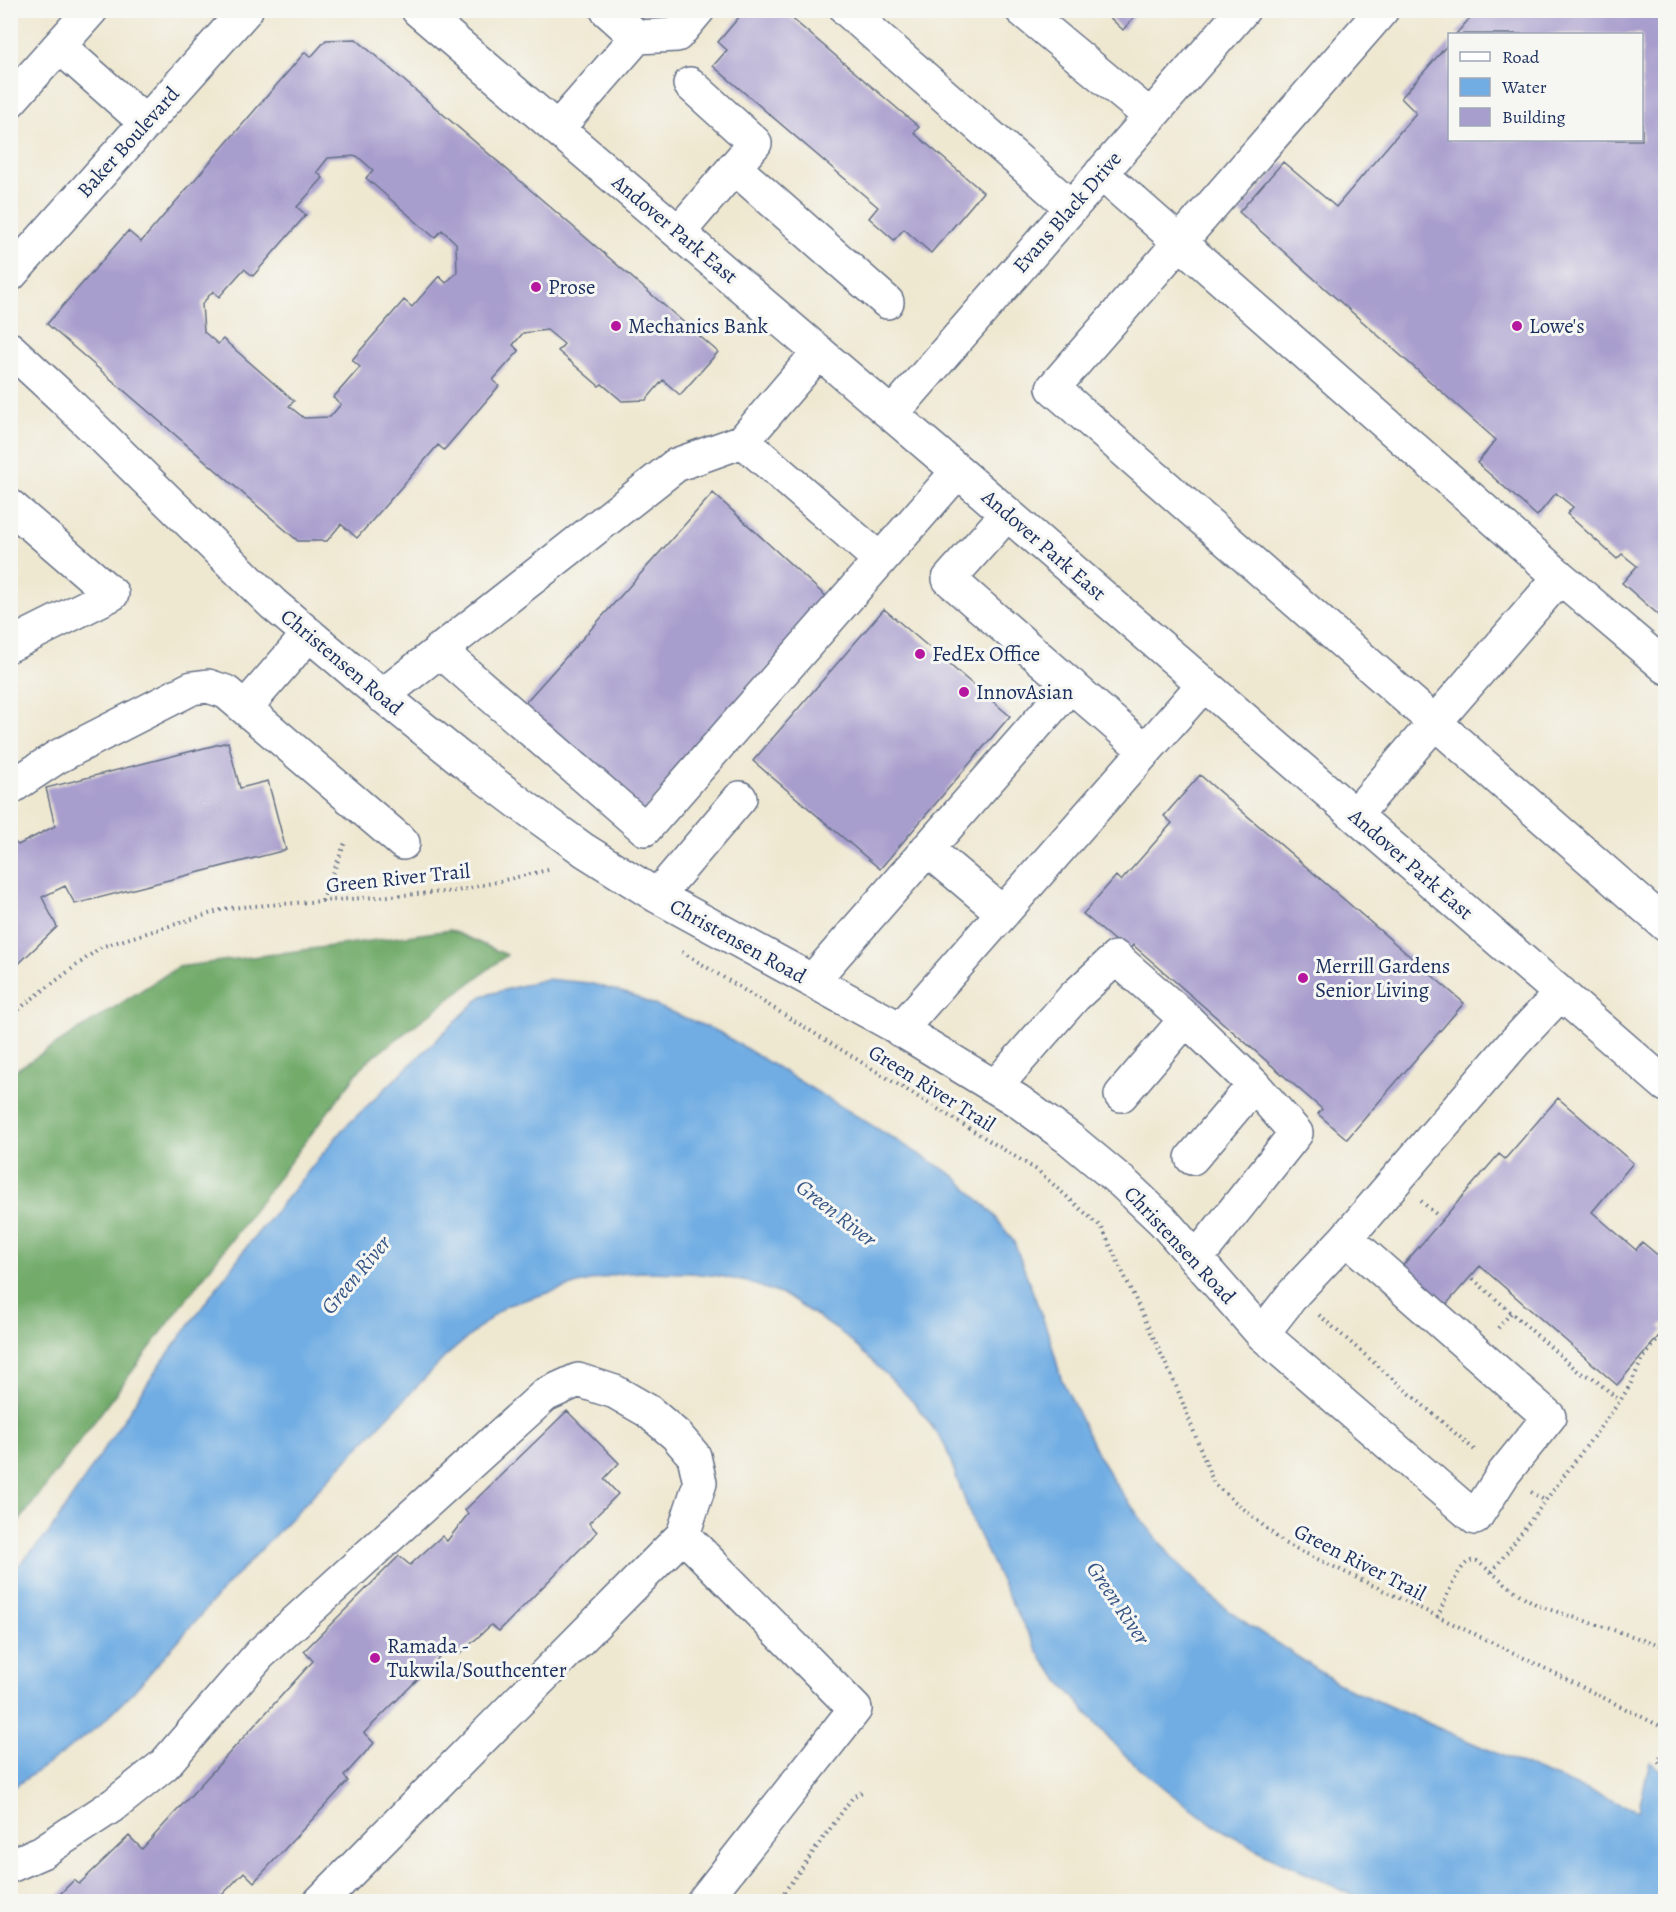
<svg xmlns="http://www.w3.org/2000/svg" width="1676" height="1912" font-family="Alegreya,serif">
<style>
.forest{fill:#72ab6a;stroke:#466d64;stroke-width:1.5}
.water{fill:#71ade3;stroke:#466ea0;stroke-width:1.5}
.building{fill:#a89ecd;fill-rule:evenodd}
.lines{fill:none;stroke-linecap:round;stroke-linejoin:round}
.minor-casing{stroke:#657086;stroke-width:36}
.path{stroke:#657086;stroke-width:4;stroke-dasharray:1.5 4.5;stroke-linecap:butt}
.minor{stroke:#fff;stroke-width:33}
.poi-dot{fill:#b5179e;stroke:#f6f6f2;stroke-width:2}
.labels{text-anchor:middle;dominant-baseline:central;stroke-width:6;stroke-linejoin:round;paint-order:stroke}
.street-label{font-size:21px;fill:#1b2f5e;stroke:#f6f6f2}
.poi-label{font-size:21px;fill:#1b2f5e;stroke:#f6f6f2;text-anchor:start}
.water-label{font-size:22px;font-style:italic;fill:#355586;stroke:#f6f6f2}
</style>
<rect width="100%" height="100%" fill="#f6f6f2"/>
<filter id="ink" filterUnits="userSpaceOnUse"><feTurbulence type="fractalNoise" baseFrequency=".0167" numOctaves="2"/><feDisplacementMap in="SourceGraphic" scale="12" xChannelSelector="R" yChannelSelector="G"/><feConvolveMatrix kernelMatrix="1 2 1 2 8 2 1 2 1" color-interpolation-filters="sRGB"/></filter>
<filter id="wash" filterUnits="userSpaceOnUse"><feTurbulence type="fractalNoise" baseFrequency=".008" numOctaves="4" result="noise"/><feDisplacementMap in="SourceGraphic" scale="24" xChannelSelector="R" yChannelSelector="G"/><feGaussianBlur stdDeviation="1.35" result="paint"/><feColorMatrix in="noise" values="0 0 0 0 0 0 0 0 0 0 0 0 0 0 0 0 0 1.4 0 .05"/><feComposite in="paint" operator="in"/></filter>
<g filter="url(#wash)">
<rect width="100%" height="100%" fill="#efe8d1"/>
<path class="forest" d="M 450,930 L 507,955 L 364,1064 L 11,1532 L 10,1079 L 14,1071 L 178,967 Z"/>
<path class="water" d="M 546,979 L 589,983 L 628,994 L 719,1032 L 955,1176 L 994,1215 L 1014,1242 L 1050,1338 L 1061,1378 L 1098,1455 L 1114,1482 L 1144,1523 L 1176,1562 L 1218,1603 L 1252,1627 L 1339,1684 L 1493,1752 L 1638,1811 L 1650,1762 L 1665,1774 L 1665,1901 L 1365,1901 L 1267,1855 L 1214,1825 L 1170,1793 L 1133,1763 L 1110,1740 L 1044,1662 L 1010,1600 L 974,1525 L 944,1443 L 917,1406 L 894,1382 L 842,1333 L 786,1296 L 747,1282 L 720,1276 L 690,1273 L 642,1272 L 617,1274 L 578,1284 L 505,1306 L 445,1357 L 227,1585 L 134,1691 L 100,1725 L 58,1757 L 11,1789 L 11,1573 L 48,1534 L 159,1366 L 248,1245 L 342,1130 L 482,996 Z"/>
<g id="blocks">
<path class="building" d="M 745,10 L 782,10 L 919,127 L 914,133 L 983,192 L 931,253 L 904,229 L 894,240 L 869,218 L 878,207 L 713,66 L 727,50 L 718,42 Z
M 1102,10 L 1140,10 L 1123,30 Z
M 1477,10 L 1666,10 L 1666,612 L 1661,617 L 1622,583 L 1637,566 L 1622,554 L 1617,559 L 1567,514 L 1573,507 L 1556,493 L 1537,516 L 1477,463 L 1496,440 L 1239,212 L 1283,162 L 1336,207 L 1416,113 L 1401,98 L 1450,42 L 1450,140 L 1642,140 L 1642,34 L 1456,34 Z
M 356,39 L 718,352 L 680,395 L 663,380 L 646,400 L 622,401 L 602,384 L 599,386 L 558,351 L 564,344 L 547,330 L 523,333 L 513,345 L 519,351 L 493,380 L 499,386 L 444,450 L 438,445 L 357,538 L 341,524 L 327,541 L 298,541 L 47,324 L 128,231 L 141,242 L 305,52 L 311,57 L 326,40 ZM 357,156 L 373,170 L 366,178 L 435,238 L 442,230 L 456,243 L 457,272 L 446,283 L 439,276 L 412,307 L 404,300 L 352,360 L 360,367 L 333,398 L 341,404 L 330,417 L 304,418 L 289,406 L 294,401 L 223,339 L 218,344 L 204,332 L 202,304 L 213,291 L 219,297 L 244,269 L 253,276 L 306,215 L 297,207 L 323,178 L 317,172 L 328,158 Z
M 713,493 L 832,602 L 642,813 L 523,705 Z
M 884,609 L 1010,716 L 880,869 L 753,761 Z
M 228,742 L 240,788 L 268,781 L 286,850 L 75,904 L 65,886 L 42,897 L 57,927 L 10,972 L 10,838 L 18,845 L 55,826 L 46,788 Z
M 1200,775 L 1464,1003 L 1347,1139 L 1318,1114 L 1322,1109 L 1133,945 L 1128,952 L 1083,914 L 1116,876 L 1121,881 L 1172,823 L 1164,816 Z
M 1558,1098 L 1633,1163 L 1592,1212 L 1636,1250 L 1642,1242 L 1666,1262 L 1666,1321 L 1660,1327 L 1664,1330 L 1617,1385 L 1480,1266 L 1429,1324 L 1385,1286 L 1499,1154 L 1505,1159 Z
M 567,1411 L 619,1463 L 604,1479 L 618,1494 L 589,1523 L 597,1532 L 499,1631 L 491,1625 L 460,1654 L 451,1646 L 364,1733 L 374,1743 L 344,1776 L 348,1781 L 254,1882 L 244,1872 L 220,1897 L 224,1902 L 52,1902 L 74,1880 L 79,1884 L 129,1836 L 142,1849 L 313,1661 L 304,1651 L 399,1556 L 410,1565 L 442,1536 L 447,1541 L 468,1514 L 465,1510 Z"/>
</g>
</g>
<g filter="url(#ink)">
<use href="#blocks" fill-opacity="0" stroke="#657086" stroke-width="1.5"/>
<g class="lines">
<defs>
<path id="minor" d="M 418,10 L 958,471 L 1666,1085
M 607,10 L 637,37 L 677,35 L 698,10
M 847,10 L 1071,207
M 1022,10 L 1150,116
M 1382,10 L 1053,388 L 1666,925
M 59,46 L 146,123
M 10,101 L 91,10
M 557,129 L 637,37
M 734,167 L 887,302
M 1101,173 L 1560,577 L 1666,667
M 679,232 L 755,143 L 690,84
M 10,275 L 246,10
M 10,349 L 62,397 L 273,604 L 368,684 L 461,759 L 526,808 L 584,850 L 657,896 L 893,1025 L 1018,1101 L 1070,1139 L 1123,1183 L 1163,1221 L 1262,1334 L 1475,1518 L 1504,1473 L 1549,1417 L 1346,1238
M 892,414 L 1243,10
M 743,441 L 880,560
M 10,506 L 112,594 L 10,645
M 1007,514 L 949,579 L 1145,750
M 439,650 L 645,829 L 958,471
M 382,696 L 676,465 L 743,441 L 819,352
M 245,708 L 309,634
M 10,788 L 57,757 L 192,688 L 208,686 L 226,692 L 403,843
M 1355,815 L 1560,577
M 927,849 L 1003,913
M 657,896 L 740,798
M 812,981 L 1071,685
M 900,1030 L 1204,684
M 995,1087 L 1074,997 L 1116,958 L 1186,1019 L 1254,1085 L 1296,1133 L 1196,1259
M 1121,1095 L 1186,1019
M 1192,1158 L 1254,1085
M 1262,1334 L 1294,1293 L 1346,1238 L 1514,1043 L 1561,993
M 10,1866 L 42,1852 L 115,1804 L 164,1765 L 260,1654 L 545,1395 L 578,1380 L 615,1392 L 648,1411 L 676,1435 L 694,1456 L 700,1483 L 683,1535
M 320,1902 L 683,1535 L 855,1709 L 703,1902"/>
</defs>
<use href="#minor" class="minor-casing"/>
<path class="path" d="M 322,901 L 346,840
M 682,952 L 1037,1170 L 1102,1228 L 1177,1388 L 1214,1484 L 1284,1543 L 1516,1654 L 1666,1729
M 10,1018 L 25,1004 L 101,947 L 228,908 L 457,891 L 552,869
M 1421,1201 L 1437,1215
M 1473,1279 L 1580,1373 L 1592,1377 L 1620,1401
M 1319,1315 L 1477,1452
M 1498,1328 L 1511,1313
M 1531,1492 L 1546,1501
M 1492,1572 L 1620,1401 L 1630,1385 L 1642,1360 L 1666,1329
M 1437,1617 C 1444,1604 1456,1570 1468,1562 C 1472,1560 1473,1561 1477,1561 L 1519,1594 L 1539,1606 L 1666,1647
M 1666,1746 L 1658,1762 L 1666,1767
M 777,1902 L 853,1797 L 862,1792"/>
<use href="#minor" class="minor"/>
</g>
</g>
<g class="poi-dot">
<circle cx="536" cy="287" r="6"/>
<circle cx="616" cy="326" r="6"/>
<circle cx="1517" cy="326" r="6"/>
<circle cx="920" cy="654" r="6"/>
<circle cx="964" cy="692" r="6"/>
<circle cx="1303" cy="978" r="6"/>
<circle cx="375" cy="1658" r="6"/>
</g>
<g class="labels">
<g class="street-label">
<text transform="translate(128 142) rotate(-48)">Baker Boulevard</text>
<text transform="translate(1067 212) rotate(-49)">Evans Black Drive</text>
<text transform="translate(675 229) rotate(40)">Andover Park East</text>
<text transform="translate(1044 545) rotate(41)">Andover Park East</text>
<text transform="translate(342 662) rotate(40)">Christensen Road</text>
<text transform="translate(1411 864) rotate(41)">Andover Park East</text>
<text transform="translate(398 878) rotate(-6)">Green River Trail</text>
<text transform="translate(738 941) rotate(29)">Christensen Road</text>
<text transform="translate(932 1088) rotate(32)">Green River Trail</text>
<text transform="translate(1180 1245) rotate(47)">Christensen Road</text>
<text transform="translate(1360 1562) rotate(27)">Green River Trail</text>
</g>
<g class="poi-label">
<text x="548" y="287">Prose</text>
<text x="628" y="326">Mechanics Bank</text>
<text x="1529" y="326">Lowe's</text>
<text x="932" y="654">FedEx Office</text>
<text x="976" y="692">InnovAsian</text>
<text x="1315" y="966">Merrill Gardens<tspan x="1315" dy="24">Senior Living</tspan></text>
<text x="387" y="1646">Ramada -<tspan x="387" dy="24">Tukwila/Southcenter</tspan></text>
</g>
<g class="water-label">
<text transform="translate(836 1213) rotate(38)">Green River</text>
<text transform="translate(356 1275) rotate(-50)">Green River</text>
<text transform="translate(1118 1603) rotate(56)">Green River</text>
</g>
</g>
<rect width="1676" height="1912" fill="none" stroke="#f6f6f2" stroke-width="36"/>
<rect x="1448" y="33" width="195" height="108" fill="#f6f6f2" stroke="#9ea6b7" stroke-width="1.5"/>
<rect x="1460" y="52" width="30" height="9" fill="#ffffff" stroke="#9ea6b7" stroke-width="1.5"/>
<text x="1502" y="63" font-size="18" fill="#1b2f5e">Road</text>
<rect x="1460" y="78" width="30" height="18" fill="#71ade3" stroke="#9ea6b7" stroke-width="1.5"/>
<text x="1502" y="93" font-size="18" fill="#1b2f5e">Water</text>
<rect x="1460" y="108" width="30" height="18" fill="#a89ecd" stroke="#9ea6b7" stroke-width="1.5"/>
<text x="1502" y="123" font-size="18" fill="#1b2f5e">Building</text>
</svg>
